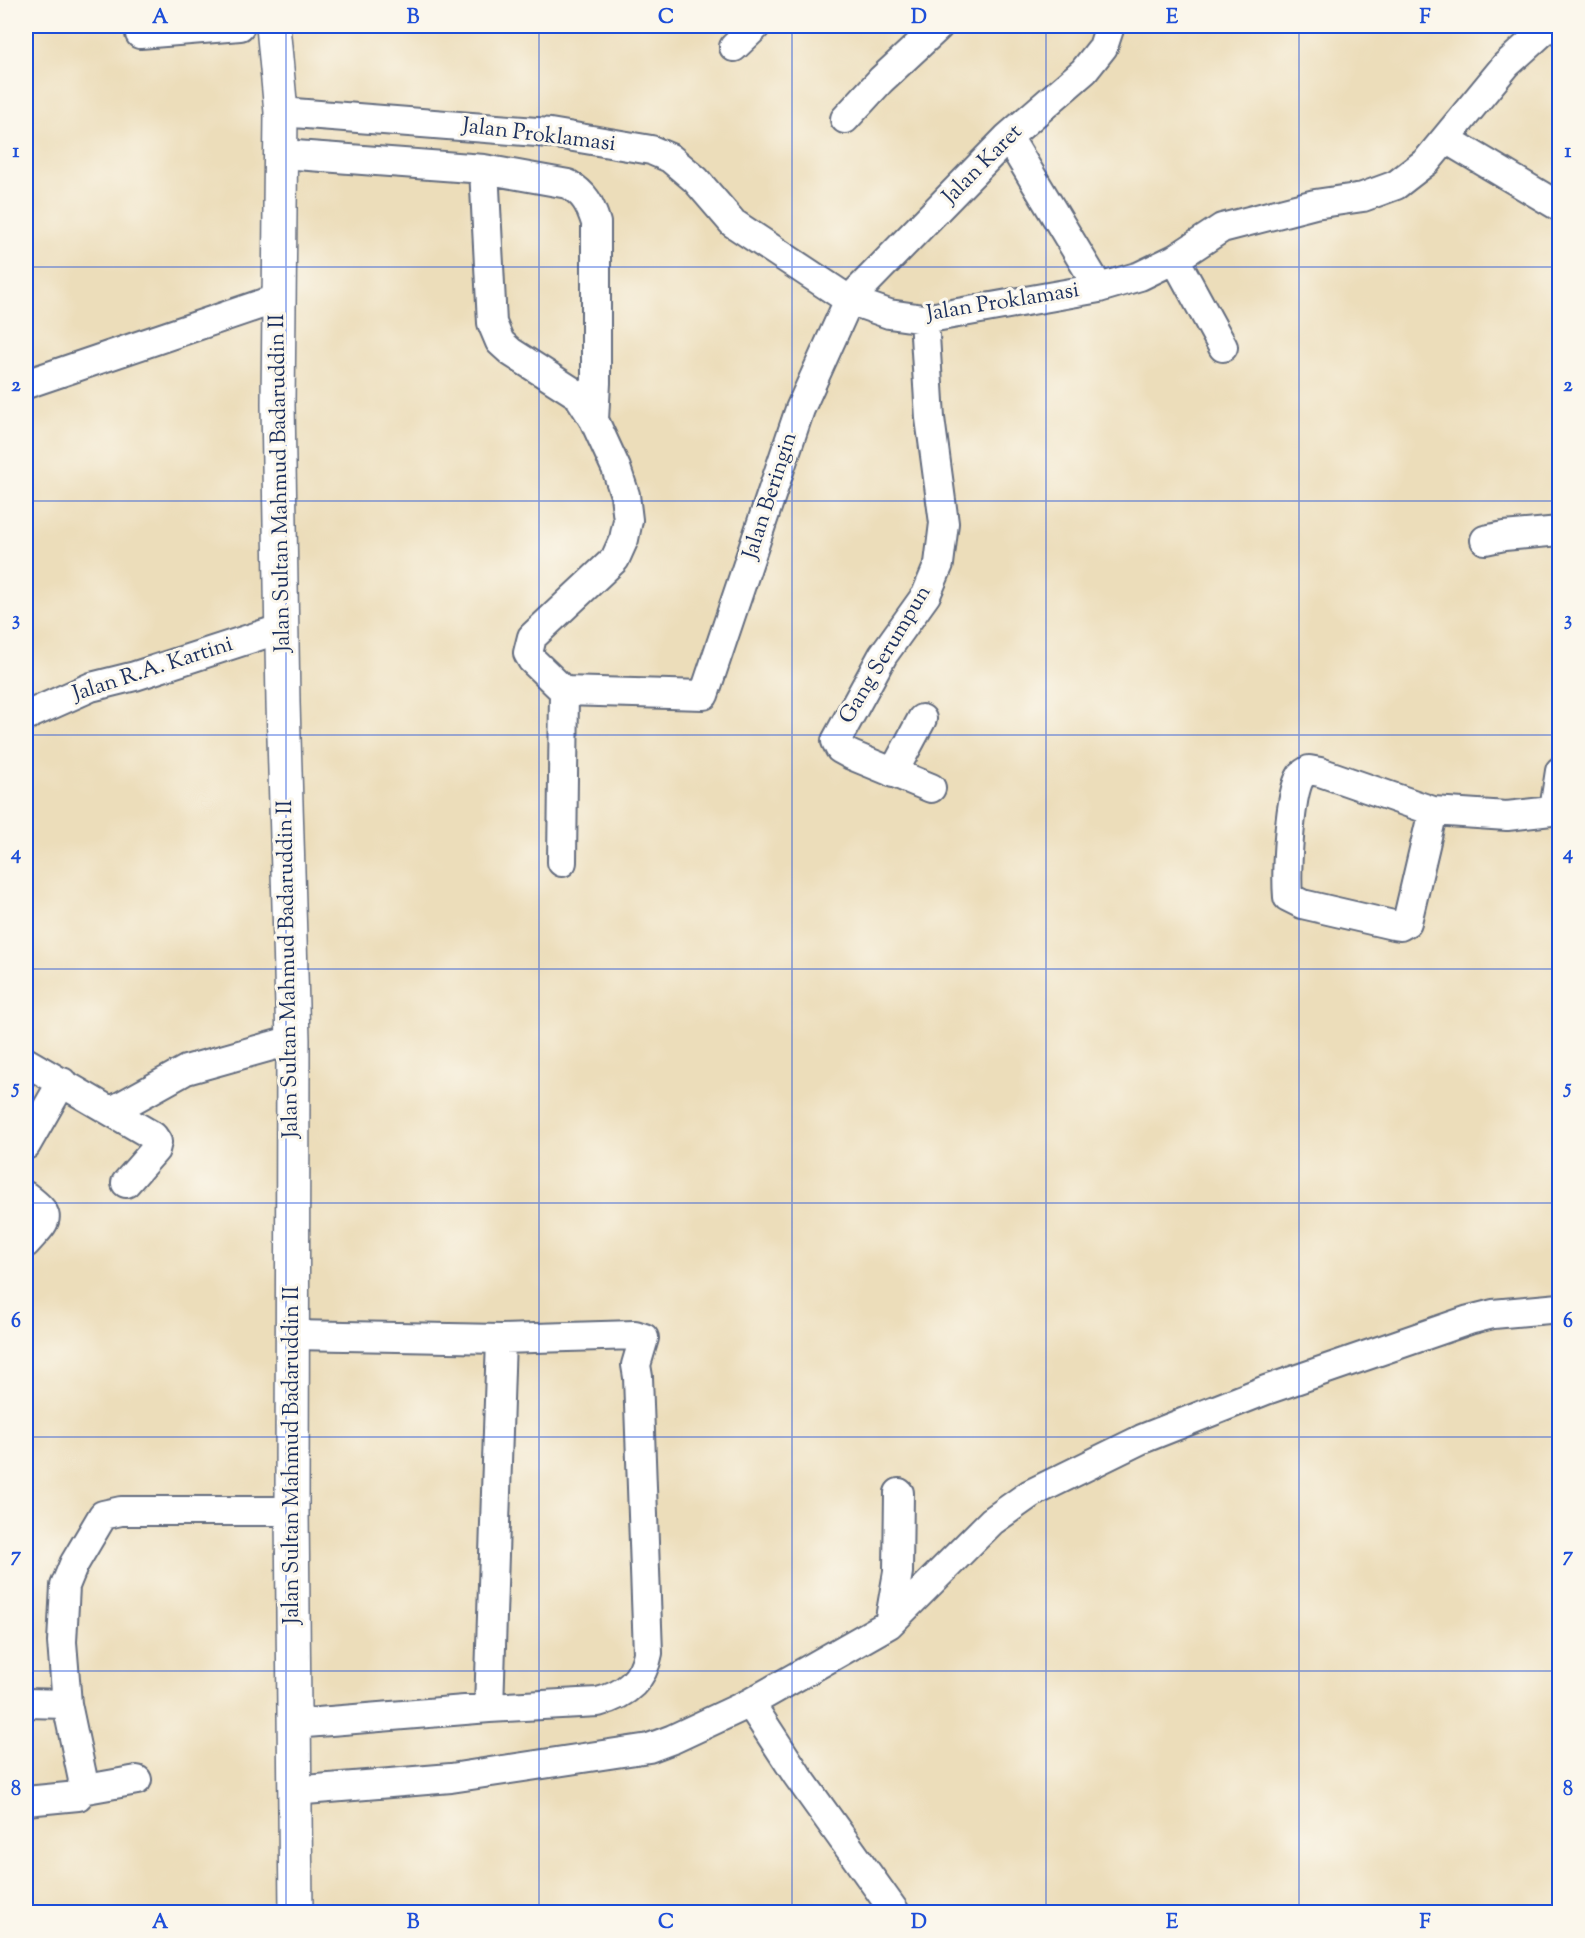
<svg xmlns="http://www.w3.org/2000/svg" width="1585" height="1938" font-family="'Sorts Mill Goudy',serif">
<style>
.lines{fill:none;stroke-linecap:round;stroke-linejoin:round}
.minor-casing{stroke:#646c7e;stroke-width:32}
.highway-casing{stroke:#646c7e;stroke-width:36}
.minor{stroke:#fff;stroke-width:28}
.highway{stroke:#fff;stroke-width:33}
.grid{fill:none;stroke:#1d4ed8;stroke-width:1.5;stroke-opacity:0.55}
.labels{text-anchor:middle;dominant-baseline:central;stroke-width:6;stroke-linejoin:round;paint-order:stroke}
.street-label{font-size:22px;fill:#1b2f5e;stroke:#fbf7ec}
.neatline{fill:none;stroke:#1d4ed8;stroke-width:2}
.grid-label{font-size:20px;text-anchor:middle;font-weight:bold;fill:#1d4ed8}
</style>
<rect width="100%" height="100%" fill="#fbf7ec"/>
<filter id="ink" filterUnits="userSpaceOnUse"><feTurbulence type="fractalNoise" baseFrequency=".0167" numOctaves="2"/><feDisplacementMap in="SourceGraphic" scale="12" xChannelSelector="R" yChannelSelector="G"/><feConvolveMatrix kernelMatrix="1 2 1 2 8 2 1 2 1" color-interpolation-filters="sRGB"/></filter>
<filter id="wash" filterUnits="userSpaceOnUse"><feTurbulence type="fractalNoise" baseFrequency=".008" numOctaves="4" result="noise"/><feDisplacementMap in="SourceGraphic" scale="24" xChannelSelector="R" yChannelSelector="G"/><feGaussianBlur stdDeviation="1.35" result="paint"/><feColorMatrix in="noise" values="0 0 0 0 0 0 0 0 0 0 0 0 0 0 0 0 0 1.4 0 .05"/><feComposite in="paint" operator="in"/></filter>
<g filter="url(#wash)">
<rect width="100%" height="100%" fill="#ecddba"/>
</g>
<g filter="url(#ink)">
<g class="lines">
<defs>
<path id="minor" d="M 140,34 L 240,26
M 734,47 L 756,26
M 281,112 L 550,133 L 651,150 L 670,158 L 696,180 L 733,223 L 849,300 L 889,314 L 924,319 L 1099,288 L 1140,276 L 1175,259 L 1222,228 L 1315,204 L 1363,197 L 1396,185 L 1427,161 L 1506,65 L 1549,26
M 845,119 L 881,80 L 939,26
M 1008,137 L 1099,288
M 1446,139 L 1560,207
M 282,154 L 484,169 L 568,184 C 585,194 590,204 596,223 L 596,383 L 594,420
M 484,169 L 492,323 L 500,342 L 511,352 L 578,395 L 594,420 L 616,468 L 625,495 L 628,520 L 624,539 L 615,559 L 532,637 L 528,653 L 532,660 L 564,691 L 704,695 L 800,409 L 849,300 L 1008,137 L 1084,71 L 1103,47 L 1110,26
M 1175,259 L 1223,347
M 924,319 L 930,418 L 944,523 L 939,564 L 926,595 L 883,655 L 836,741 L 840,749 L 851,755 L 931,788
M 26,384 L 279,298
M 1485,540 L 1504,536 L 1560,531
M 26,716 L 91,687 L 135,676 L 283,628
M 893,773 L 922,719
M 1554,810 L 1560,771
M 1433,811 L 1407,922 L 1400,926 L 1393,925 L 1302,904 L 1288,897 C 1286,874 1289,794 1301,776 C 1303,773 1306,772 1309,770 L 1320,772 L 1433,811 L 1507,816 L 1560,810
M 562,862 L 564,691
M 26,1062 L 153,1136 L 157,1142 L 155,1150 L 126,1183
M 112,1111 L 186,1070 L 293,1040
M 26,1145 L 62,1082
M 26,1196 C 54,1218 48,1218 26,1243
M 293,1335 L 501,1339 L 635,1335 L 644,1338 L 636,1365 L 638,1377 L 648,1653 C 643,1681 625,1695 598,1702 L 489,1708 L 294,1724
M 889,1624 L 898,1572 L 899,1493
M 26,1703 L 67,1704
M 750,1703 L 797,1775 L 895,1912
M 489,1708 L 501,1339
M 81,1790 L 137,1780
M 293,1791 L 451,1778 L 649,1748 L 673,1739 L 750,1703 L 889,1624 L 992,1521 L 1030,1494 L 1142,1439 L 1266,1390 L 1469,1320 L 1493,1314 L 1560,1308
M 26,1801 L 78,1796 L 81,1790 L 83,1780 L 67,1704 L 62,1642 L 65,1586 L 74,1564 L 103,1515 L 121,1511 L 292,1511"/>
<path id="highway" d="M 273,26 L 281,112 L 278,404 L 283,703 L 293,1040 L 292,1511 L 296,1912"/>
</defs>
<use href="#minor" class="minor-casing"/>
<use href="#highway" class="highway-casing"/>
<use href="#minor" class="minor"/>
<use href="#highway" class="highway"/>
</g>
</g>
<path class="grid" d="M 286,26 L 286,1912M 539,26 L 539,1912M 792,26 L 792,1912M 1046,26 L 1046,1912M 1299,26 L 1299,1912M 26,267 L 1560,267M 26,501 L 1560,501M 26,735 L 1560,735M 26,969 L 1560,969M 26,1203 L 1560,1203M 26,1437 L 1560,1437M 26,1671 L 1560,1671"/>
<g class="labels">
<g class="street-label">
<text transform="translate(539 136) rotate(7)">Jalan Proklamasi</text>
<text transform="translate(983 165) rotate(-45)">Jalan Karet</text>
<text transform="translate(1003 303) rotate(-9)">Jalan Proklamasi</text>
<text transform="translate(281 483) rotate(-91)">Jalan Sultan Mahmud Badaruddin II</text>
<text transform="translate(771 496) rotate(-72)">Jalan Beringin</text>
<text transform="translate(886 655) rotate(-59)">Gang Serumpun</text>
<text transform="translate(153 670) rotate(-18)">Jalan R.A. Kartini</text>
<text transform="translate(289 969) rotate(-91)">Jalan Sultan Mahmud Badaruddin II</text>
<text transform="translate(293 1455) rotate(-90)">Jalan Sultan Mahmud Badaruddin II</text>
</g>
</g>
<rect width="1585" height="1938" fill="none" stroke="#fbf7ec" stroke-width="66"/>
<rect x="33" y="33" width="1519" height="1872" class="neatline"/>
<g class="grid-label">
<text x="160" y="23">A</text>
<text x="413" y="23">B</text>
<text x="666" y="23">C</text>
<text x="919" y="23">D</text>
<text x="1172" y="23">E</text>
<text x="1425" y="23">F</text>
<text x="16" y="157">1</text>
<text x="1568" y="157">1</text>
<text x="16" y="391">2</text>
<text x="1568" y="391">2</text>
<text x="16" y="625">3</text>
<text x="1568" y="625">3</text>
<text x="16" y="859">4</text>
<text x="1568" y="859">4</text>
<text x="16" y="1093">5</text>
<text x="1568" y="1093">5</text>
<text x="16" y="1327">6</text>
<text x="1568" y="1327">6</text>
<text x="16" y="1561">7</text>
<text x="1568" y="1561">7</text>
<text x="16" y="1795">8</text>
<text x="1568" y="1795">8</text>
<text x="160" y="1928">A</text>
<text x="413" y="1928">B</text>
<text x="666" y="1928">C</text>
<text x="919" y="1928">D</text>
<text x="1172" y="1928">E</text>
<text x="1425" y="1928">F</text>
</g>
</svg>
